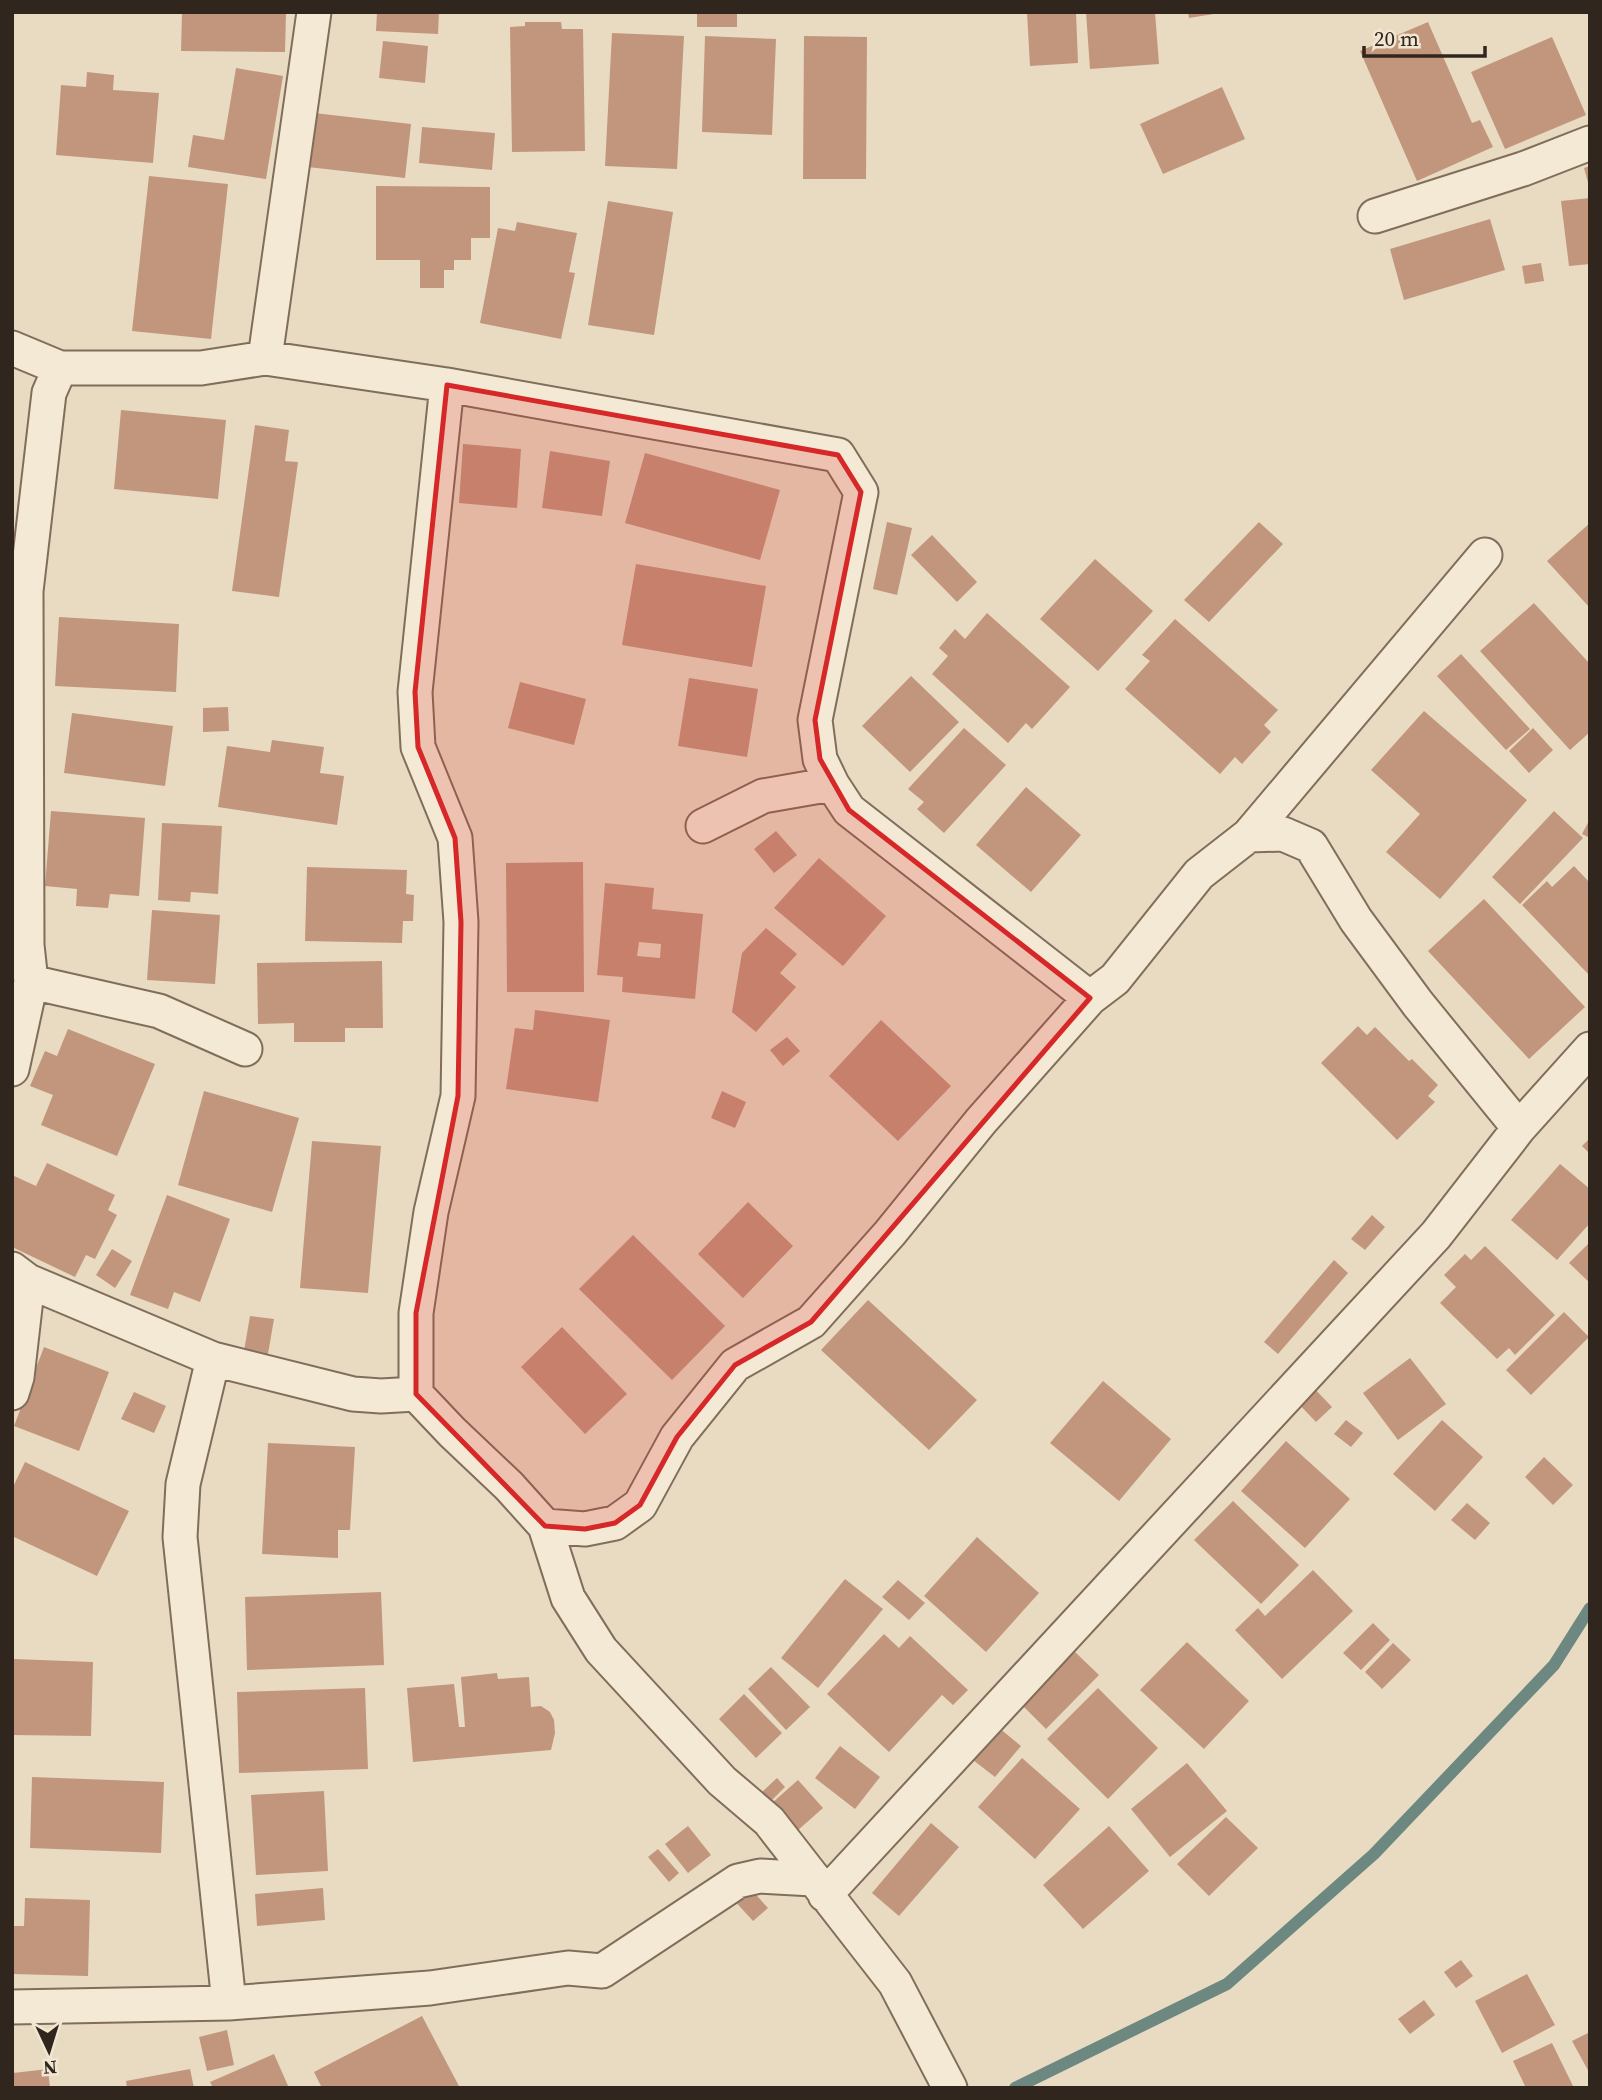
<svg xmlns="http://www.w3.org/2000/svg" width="1602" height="2100" font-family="'Source Serif 4',serif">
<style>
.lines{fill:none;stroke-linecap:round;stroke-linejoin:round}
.stream{stroke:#6c8880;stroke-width:12}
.building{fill:#c2967c;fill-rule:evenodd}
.minor-casing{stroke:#806d5b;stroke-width:37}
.minor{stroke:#f4e9d4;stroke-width:33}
.marked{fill:#d62828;fill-opacity:0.2;stroke:#d62828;stroke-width:5;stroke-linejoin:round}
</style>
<rect width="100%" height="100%" fill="#e8dbc2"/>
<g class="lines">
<path class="stream" d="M 1015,2088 L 1227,1984 L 1374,1854 L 1554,1665 L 1590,1608"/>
</g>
<path class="building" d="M 182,12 L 286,12 L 285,52 L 181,51 Z
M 377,12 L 439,12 L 438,34 L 376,31 Z
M 697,12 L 737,12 L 737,27 L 697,27 Z
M 1027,12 L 1076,12 L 1078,63 L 1030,66 Z
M 1086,12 L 1155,12 L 1159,64 L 1090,69 Z
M 1188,12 L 1214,12 L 1214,14 L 1189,18 Z
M 525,22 L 561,22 L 562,29 L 583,29 L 585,151 L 512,152 L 510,27 L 525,26 Z
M 1428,22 L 1472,123 L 1480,120 L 1493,147 L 1417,181 L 1360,51 Z
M 612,33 L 684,36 L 677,169 L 605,166 Z
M 705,36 L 776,39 L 772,135 L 702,132 Z
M 804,36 L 867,37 L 866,179 L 803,179 Z
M 1552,37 L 1586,115 L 1505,149 L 1471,72 Z
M 383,41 L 428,46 L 425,83 L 379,78 Z
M 236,68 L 283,76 L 266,179 L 188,167 L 193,135 L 224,140 Z
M 87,72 L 114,75 L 113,90 L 159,93 L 153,163 L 56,155 L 61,85 L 86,87 Z
M 1222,87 L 1245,139 L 1163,174 L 1140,124 Z
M 314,113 L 411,124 L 405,178 L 308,167 Z
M 422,127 L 495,133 L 492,170 L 419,163 Z
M 1590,166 L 1590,186 L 1589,186 L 1584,168 Z
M 149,176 L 228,184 L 211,339 L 132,331 Z
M 376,186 L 490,187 L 490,238 L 471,238 L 471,260 L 454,260 L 454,270 L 444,270 L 444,288 L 420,288 L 420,260 L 376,260 Z
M 1590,198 L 1590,264 L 1569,266 L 1561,201 Z
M 608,201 L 673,212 L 654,335 L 588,325 Z
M 1490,219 L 1505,270 L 1404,300 L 1390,249 Z
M 517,222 L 577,233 L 569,272 L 575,273 L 561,339 L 480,323 L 498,228 L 515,231 Z
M 1541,263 L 1544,281 L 1525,284 L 1522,266 Z
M 121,410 L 226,420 L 218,499 L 114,489 Z
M 255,425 L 289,430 L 285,461 L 298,462 L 279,597 L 232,591 Z
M 463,444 L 521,449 L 517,508 L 459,503 Z
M 550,451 L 610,461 L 602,516 L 542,508 Z
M 645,453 L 780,490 L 760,560 L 625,523 Z
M 887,522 L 912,528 L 897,595 L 873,589 Z
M 1259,522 L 1283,544 L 1209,622 L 1184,600 Z
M 1590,523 L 1590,608 L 1547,561 Z
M 932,535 L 977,582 L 957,602 L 911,555 Z
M 1095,559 L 1153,611 L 1098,671 L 1040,619 Z
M 636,564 L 766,586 L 752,667 L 622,645 Z
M 1534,603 L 1590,664 L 1590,732 L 1570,750 L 1480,651 Z
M 987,613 L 1070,687 L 1032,729 L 1026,723 L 1008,743 L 932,674 L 948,656 L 939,648 L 955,629 L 965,639 Z
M 59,617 L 179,624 L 176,692 L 55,686 Z
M 1175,619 L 1278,710 L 1264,725 L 1271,732 L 1242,764 L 1235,757 L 1220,774 L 1125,689 L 1150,661 L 1142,655 Z
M 1461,654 L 1530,729 L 1506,750 L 1437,676 Z
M 911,676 L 959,722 L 910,772 L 862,726 Z
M 689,678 L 758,689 L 747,757 L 678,746 Z
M 520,682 L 586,699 L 574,745 L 508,728 Z
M 228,707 L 229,731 L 203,732 L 203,708 Z
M 1424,711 L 1527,800 L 1440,899 L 1386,852 L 1420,814 L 1371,770 Z
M 72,713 L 173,726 L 165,786 L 64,773 Z
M 964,728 L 1006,765 L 944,833 L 917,809 L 924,802 L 908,789 Z
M 1533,728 L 1553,750 L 1529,773 L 1509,751 Z
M 272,740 L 324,747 L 320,773 L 344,776 L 337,825 L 218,807 L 227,746 L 270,752 Z
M 1026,787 L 1081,835 L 1031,892 L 976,845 Z
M 51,811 L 145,818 L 139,896 L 110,894 L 108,908 L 76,906 L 77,889 L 45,886 Z
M 1554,811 L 1583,838 L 1520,904 L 1492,877 Z
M 1590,819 L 1590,838 L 1582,834 Z
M 162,823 L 222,826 L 218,894 L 191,892 L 190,902 L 158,900 Z
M 776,831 L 797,855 L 774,873 L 754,849 Z
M 819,858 L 886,916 L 843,966 L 774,908 Z
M 583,862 L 584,992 L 507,992 L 506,863 Z
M 1574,866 L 1590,883 L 1590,976 L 1522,905 L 1547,881 L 1552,887 Z
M 307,867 L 407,870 L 406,894 L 414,895 L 413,921 L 403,921 L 402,943 L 305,941 Z
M 605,883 L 654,888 L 652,909 L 703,914 L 695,999 L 622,992 L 623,977 L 597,975 ZM 639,942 L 661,944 L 660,958 L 637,956 Z
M 1484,899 L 1585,1007 L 1529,1059 L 1428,951 Z
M 152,910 L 220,915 L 215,984 L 147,980 Z
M 766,928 L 797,954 L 780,973 L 796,987 L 756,1032 L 732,1012 L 742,953 Z
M 382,961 L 383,1028 L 345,1028 L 345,1042 L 294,1042 L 294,1023 L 258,1024 L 257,963 Z
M 535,1010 L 610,1020 L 598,1102 L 506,1089 L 515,1028 L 533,1030 Z
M 881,1020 L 951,1086 L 898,1141 L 829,1076 Z
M 1358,1026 L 1367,1035 L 1375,1027 L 1409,1061 L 1412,1059 L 1438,1085 L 1428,1096 L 1435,1102 L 1397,1140 L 1321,1063 Z
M 68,1029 L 155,1064 L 117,1156 L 41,1125 L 53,1095 L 30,1086 L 45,1051 L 57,1056 Z
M 787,1037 L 800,1051 L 783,1066 L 770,1050 Z
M 204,1091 L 299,1118 L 272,1212 L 178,1185 Z
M 722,1091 L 746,1102 L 735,1128 L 711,1118 Z
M 1590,1138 L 1590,1154 L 1582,1146 Z
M 312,1141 L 381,1146 L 368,1293 L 300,1288 Z
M 47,1163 L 115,1195 L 108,1210 L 117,1215 L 95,1259 L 86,1255 L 75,1277 L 12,1247 L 12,1175 L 36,1186 Z
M 1560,1164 L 1590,1189 L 1590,1223 L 1557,1260 L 1511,1220 Z
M 167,1195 L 230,1219 L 200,1302 L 174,1292 L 168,1309 L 130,1295 Z
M 748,1202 L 793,1246 L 743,1298 L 698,1254 Z
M 1372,1215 L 1385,1227 L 1365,1250 L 1351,1239 Z
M 633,1235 L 725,1326 L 672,1380 L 579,1289 Z
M 1590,1242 L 1590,1283 L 1569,1263 Z
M 1485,1246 L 1555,1315 L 1515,1355 L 1509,1348 L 1497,1359 L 1440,1303 L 1456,1287 L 1444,1275 L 1465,1254 L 1471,1260 Z
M 112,1249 L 132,1261 L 115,1288 L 96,1275 Z
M 1334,1260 L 1348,1273 L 1278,1354 L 1264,1342 Z
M 868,1300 L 977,1400 L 929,1450 L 821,1350 Z
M 1564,1312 L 1589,1337 L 1531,1395 L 1506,1370 Z
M 250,1316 L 274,1319 L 268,1354 L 244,1351 Z
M 562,1327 L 627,1394 L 585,1434 L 521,1367 Z
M 44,1347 L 109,1372 L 79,1451 L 14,1426 Z
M 1410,1358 L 1446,1404 L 1398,1440 L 1363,1393 Z
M 1103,1381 L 1171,1439 L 1119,1501 L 1050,1443 Z
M 1311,1385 L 1332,1407 L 1316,1422 L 1295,1400 Z
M 134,1392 L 166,1406 L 154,1433 L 121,1419 Z
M 1346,1420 L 1363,1433 L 1351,1447 L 1334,1434 Z
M 1442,1420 L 1483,1457 L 1435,1511 L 1393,1474 Z
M 1286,1441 L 1350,1499 L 1305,1548 L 1241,1491 Z
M 268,1443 L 355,1447 L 350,1530 L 338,1530 L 338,1558 L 262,1554 Z
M 1544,1457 L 1573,1485 L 1553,1505 L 1525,1477 Z
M 25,1462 L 129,1511 L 97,1576 L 12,1536 L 12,1489 Z
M 1233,1501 L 1299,1565 L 1261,1604 L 1194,1540 Z
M 1467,1503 L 1490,1523 L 1475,1540 L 1451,1520 Z
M 977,1537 L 1039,1593 L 986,1652 L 924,1596 Z
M 1313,1570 L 1353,1611 L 1282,1679 L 1235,1630 L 1258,1608 L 1265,1616 Z
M 845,1579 L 883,1609 L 818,1688 L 781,1658 Z
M 898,1580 L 925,1603 L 909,1620 L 882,1597 Z
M 381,1592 L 384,1665 L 247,1670 L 245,1597 Z
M 1373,1623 L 1390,1640 L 1361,1670 L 1343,1653 Z
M 884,1634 L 899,1648 L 910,1636 L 968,1690 L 953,1705 L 942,1695 L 889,1752 L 827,1694 Z
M 1187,1642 L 1249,1701 L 1204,1749 L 1140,1690 Z
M 1393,1643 L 1411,1660 L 1382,1689 L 1365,1672 Z
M 1075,1652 L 1099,1675 L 1046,1729 L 1022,1705 Z
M 14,1659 L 93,1662 L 91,1736 L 12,1735 Z
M 771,1667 L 810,1707 L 786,1730 L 748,1689 Z
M 497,1673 L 498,1679 L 529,1677 L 531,1707 L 541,1706 L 550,1712 L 554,1720 L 555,1733 L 551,1750 L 413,1762 L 407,1688 L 454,1684 L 459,1727 L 465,1727 L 461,1677 Z
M 365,1688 L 368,1769 L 239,1773 L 237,1692 Z
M 1098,1688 L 1158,1748 L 1108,1799 L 1047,1739 Z
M 744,1694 L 782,1733 L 756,1758 L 719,1719 Z
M 999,1728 L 1021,1746 L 995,1777 L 973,1760 Z
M 840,1746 L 880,1777 L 855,1809 L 815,1778 Z
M 1022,1758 L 1080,1809 L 1035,1859 L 978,1807 Z
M 1187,1763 L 1227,1811 L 1170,1857 L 1131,1809 Z
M 32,1777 L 164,1782 L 161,1853 L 30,1848 Z
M 777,1778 L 785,1787 L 771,1801 L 762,1792 Z
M 798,1780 L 823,1808 L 797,1831 L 772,1803 Z
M 324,1791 L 328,1871 L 256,1875 L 251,1795 Z
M 1226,1817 L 1258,1848 L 1209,1896 L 1177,1864 Z
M 931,1823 L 959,1847 L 899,1916 L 872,1893 Z
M 688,1826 L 711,1855 L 688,1873 L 665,1844 Z
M 1109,1826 L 1149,1871 L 1083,1929 L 1043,1885 Z
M 658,1849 L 679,1873 L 669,1882 L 648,1857 Z
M 747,1885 L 768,1908 L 753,1921 L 732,1898 Z
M 323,1888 L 325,1920 L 257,1926 L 255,1894 Z
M 25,1898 L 90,1900 L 88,1976 L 12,1974 L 12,1926 L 24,1926 Z
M 1461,1960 L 1473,1976 L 1456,1988 L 1444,1972 Z
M 1527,1974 L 1555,2025 L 1502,2053 L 1475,2001 Z
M 1424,2000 L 1435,2015 L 1410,2034 L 1398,2019 Z
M 422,2016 L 460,2088 L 322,2088 L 314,2072 Z
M 227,2030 L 234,2065 L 207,2071 L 199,2037 Z
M 1590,2032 L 1590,2074 L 1572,2041 Z
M 1552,2043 L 1574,2088 L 1526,2088 L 1513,2061 Z
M 274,2054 L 289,2088 L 213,2088 L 210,2082 Z
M 48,2069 L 50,2088 L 14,2088 L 13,2073 Z
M 190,2069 L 194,2088 L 127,2088 L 126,2081 Z"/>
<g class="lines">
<defs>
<path id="minor" d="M 1375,216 L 1523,169 L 1590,143
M 12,348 L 60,368 L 201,368 L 265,358 L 447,385 L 838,455 L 861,492 L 815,720 L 820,759 L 832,784 L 849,810 L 1090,998
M 265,358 L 314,12
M 447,385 L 415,692 L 418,747 L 455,838 L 461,922 L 458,1096 L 431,1212 L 416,1313 L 416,1394 L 452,1432 L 509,1486 L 545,1526 L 568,1598 L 601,1650 L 722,1781 L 769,1821 L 895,1983 L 950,2088
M 703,826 L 763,796 L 832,784
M 1249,835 L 1283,834 L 1311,846 L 1356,920 L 1418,1004 L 1519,1128
M 31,982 L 159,1011 L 245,1049
M 12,1069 L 31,982 L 27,945 L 26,591 L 49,393 L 60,368
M 12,1269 L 28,1281 L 213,1359 L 353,1394 L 381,1396 L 416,1394
M 213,1359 L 183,1484 L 180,1537 L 229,2003
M 12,1393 L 17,1377 L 28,1281
M 545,1526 L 585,1529 L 615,1523 L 640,1505 L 677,1437 L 735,1365 L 811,1322 L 890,1233 L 981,1121 L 1090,998 L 1115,979 L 1199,874 L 1249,835 L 1485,555
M 825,1895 L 1436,1235 L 1519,1128 L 1590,1049
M 12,2007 L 229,2003 L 430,1988 L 568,1968 L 602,1971 L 738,1881 L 760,1876 L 813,1879"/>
</defs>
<use href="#minor" class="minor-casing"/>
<use href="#minor" class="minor"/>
</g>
<path class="marked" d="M 447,385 L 838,455 L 861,492 L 815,720 L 820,759 L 849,810 L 1090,998 L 811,1322 L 735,1365 L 677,1437 L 640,1505 L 615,1523 L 585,1529 L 545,1526 L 416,1394 L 416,1313 L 458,1096 L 461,922 L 455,838 L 418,747 L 415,692 Z"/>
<rect width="1602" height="2100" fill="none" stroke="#31261e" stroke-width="28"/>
<g transform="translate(49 2051) rotate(176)" stroke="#f0e6d1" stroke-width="5" paint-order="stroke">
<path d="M0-5L12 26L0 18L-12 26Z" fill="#31261e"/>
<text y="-10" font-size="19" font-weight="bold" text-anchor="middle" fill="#31261e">N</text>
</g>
<path d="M1364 46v10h121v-10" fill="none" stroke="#31261e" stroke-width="3.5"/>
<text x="1374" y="46" font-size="21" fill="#31261e" stroke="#f0e6d1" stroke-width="5" paint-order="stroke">20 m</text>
</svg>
